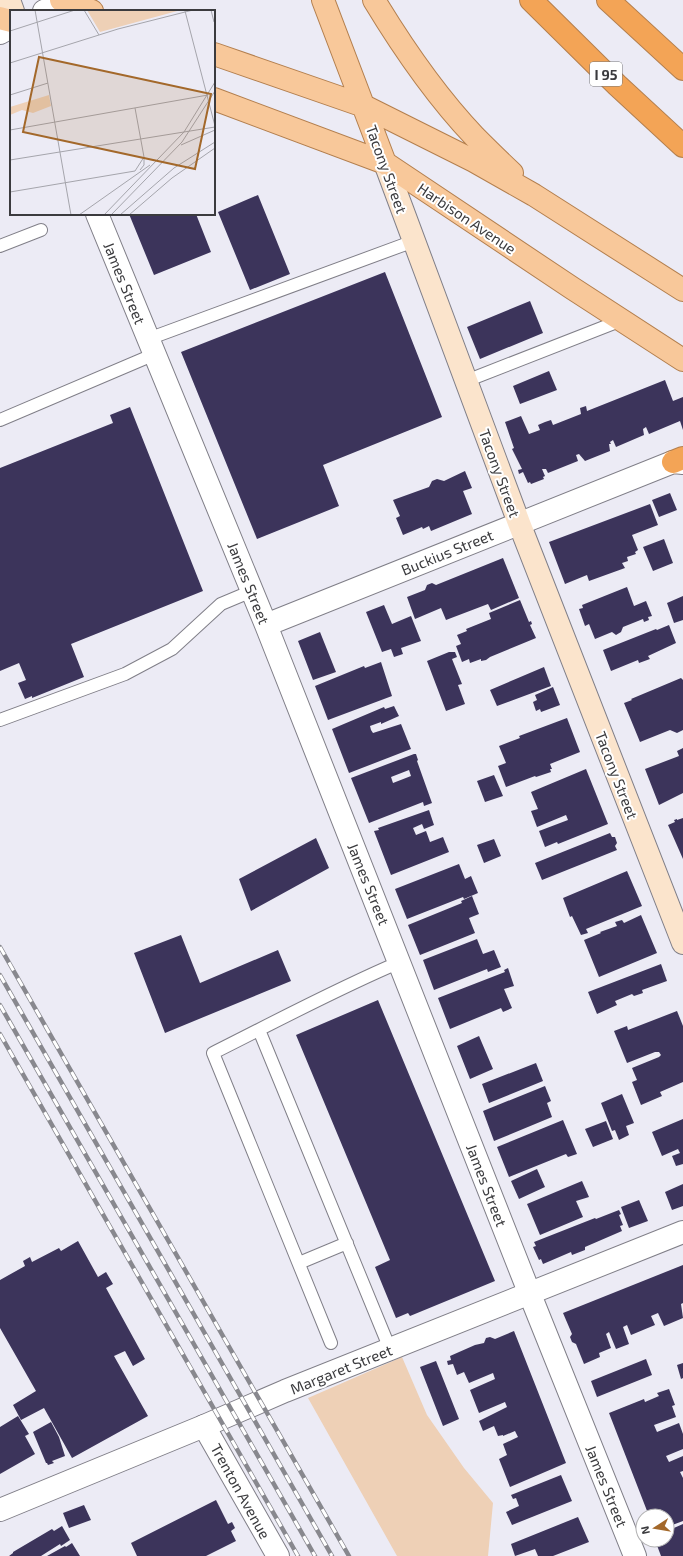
<svg xmlns="http://www.w3.org/2000/svg" width="683" height="1556" font-family="'Exo 2',sans-serif">
<style>
.green{fill:#eed0b6}
.building{fill:#3c345b;fill-rule:evenodd}
.lines{fill:none;stroke-linecap:round;stroke-linejoin:round}
.service-casing{stroke:#807f88;stroke-width:14}
.minor-casing{stroke:#807f88;stroke-width:24}
.tertiary-casing{stroke:#807f88;stroke-width:24}
.secondary-casing{stroke:#807f88;stroke-width:24}
.primary-casing{stroke:#b37f4e;stroke-width:24}
.motorway-casing{stroke:#b37f4e;stroke-width:24}
.service{stroke:#fff;stroke-width:12}
.minor{stroke:#fff;stroke-width:22}
.tertiary{stroke:#fff;stroke-width:22}
.secondary{stroke:#fbe4cc;stroke-width:22}
.primary{stroke:#f8c89a;stroke-width:22}
.motorway{stroke:#f3a456;stroke-width:22}
.rail-casing{stroke:#88888e;stroke-width:4.5}
.rail{stroke:#fff;stroke-width:3;stroke-dasharray:9;stroke-linecap:butt}
.labels{text-anchor:middle;dominant-baseline:central;stroke-width:4;stroke-linejoin:round;paint-order:stroke}
.shield{fill:#fff;stroke:#767678;stroke-width:1}
.shield-label{font-size:14px;font-weight:bold;fill:#3b3b3e}
.street-label{font-size:15px;fill:#3b3b3e;stroke:#fff}
.inset-road{fill:none;stroke:#a5a5ac;stroke-width:1}
.view{fill:#a3682a;fill-opacity:0.15;stroke:#a3682a;stroke-width:2}
.inset-edge{fill:none;stroke:#3b3b3e;stroke-width:2}
</style>
<rect width="100%" height="100%" fill="#ecebf5"/>
<path class="green" d="M 402,1357 L 427,1415 L 464,1468 L 493,1503 L 488,1556 L 397,1556 L 308,1398 Z"/>
<path class="building" d="M 258,195 L 290,274 L 250,290 L 218,212 Z
M 129,214 L 196,214 L 211,252 L 154,275 Z
M 385,272 L 442,417 L 323,465 L 339,506 L 257,539 L 181,352 Z
M 530,301 L 543,333 L 480,359 L 467,327 Z
M 549,371 L 557,390 L 520,404 L 513,386 Z
M 665,380 L 673,401 L 683,397 L 683,430 L 680,421 L 649,434 L 646,427 L 643,429 L 644,435 L 616,447 L 613,440 L 610,442 L 611,444 L 609,444 L 610,451 L 585,461 L 579,454 L 576,455 L 578,461 L 548,473 L 546,469 L 542,469 L 545,476 L 543,477 L 544,479 L 531,484 L 530,482 L 528,483 L 523,472 L 519,474 L 518,470 L 522,469 L 512,449 L 514,448 L 505,422 L 521,416 L 529,434 L 540,430 L 538,425 L 545,422 L 551,420 L 553,425 L 581,414 L 580,408 L 586,406 L 587,411 Z
M 130,407 L 203,591 L 71,644 L 84,677 L 32,698 L 32,696 L 25,699 L 18,683 L 26,680 L 19,663 L 0,671 L 0,468 L 113,423 L 110,415 Z
M 465,471 L 472,488 L 463,491 L 472,514 L 431,531 L 429,526 L 423,529 L 422,527 L 403,535 L 396,518 L 400,516 L 393,500 L 429,487 L 432,481 L 437,479 L 444,481 Z
M 670,493 L 677,510 L 659,517 L 652,500 Z
M 650,504 L 658,525 L 632,535 L 638,550 L 635,552 L 636,554 L 627,557 L 628,561 L 622,563 L 625,568 L 589,581 L 587,575 L 565,584 L 549,542 Z
M 664,539 L 673,563 L 653,571 L 643,547 Z
M 503,558 L 519,598 L 491,610 L 488,604 L 446,620 L 441,608 L 415,619 L 407,597 L 425,590 L 427,585 L 432,583 L 436,585 Z
M 627,587 L 634,606 L 646,601 L 652,616 L 648,617 L 649,620 L 644,622 L 643,619 L 623,627 L 621,632 L 616,635 L 612,632 L 595,639 L 589,624 L 585,626 L 579,609 L 583,608 L 582,605 Z
M 683,596 L 683,620 L 674,623 L 667,603 Z
M 520,600 L 529,622 L 531,621 L 532,624 L 530,625 L 536,638 L 490,657 L 486,660 L 481,661 L 481,659 L 470,663 L 469,659 L 462,662 L 456,646 L 461,644 L 457,635 L 467,631 L 466,629 L 491,619 L 489,613 Z
M 384,605 L 392,624 L 411,616 L 421,641 L 401,648 L 403,654 L 394,657 L 391,649 L 382,652 L 366,612 Z
M 669,625 L 676,643 L 648,656 L 650,659 L 639,663 L 638,660 L 611,671 L 603,650 L 656,629 L 657,630 Z
M 320,632 L 336,672 L 313,680 L 298,641 Z
M 449,652 L 455,652 L 457,657 L 452,659 L 462,684 L 458,685 L 465,704 L 446,711 L 427,661 Z
M 381,662 L 392,696 L 328,720 L 315,686 L 364,666 L 365,668 Z
M 544,667 L 551,686 L 497,706 L 490,690 Z
M 681,678 L 683,680 L 683,730 L 677,733 L 670,730 L 640,742 L 624,703 L 632,700 L 631,699 Z
M 553,687 L 560,705 L 541,712 L 540,709 L 536,711 L 533,702 L 537,700 L 535,695 Z
M 394,706 L 399,716 L 381,724 L 381,722 L 370,726 L 371,730 L 373,733 L 401,724 L 411,749 L 349,773 L 332,729 L 384,707 L 385,709 Z
M 567,718 L 580,752 L 550,764 L 552,769 L 550,769 L 551,772 L 536,777 L 535,776 L 506,787 L 498,766 L 506,763 L 499,746 L 520,738 L 519,736 Z
M 683,748 L 683,793 L 659,805 L 645,769 L 679,756 L 677,751 Z
M 414,754 L 416,754 L 418,760 L 417,761 L 432,803 L 424,806 L 423,802 L 369,823 L 351,778 ZM 409,770 L 411,776 L 393,783 L 391,777 Z
M 586,769 L 608,824 L 558,844 L 557,842 L 545,847 L 539,831 L 568,820 L 566,815 L 537,827 L 531,811 L 538,809 L 531,792 Z
M 494,775 L 503,796 L 485,802 L 477,781 Z
M 429,810 L 434,825 L 424,829 L 422,824 L 413,828 L 416,835 L 426,831 L 430,842 L 443,837 L 449,852 L 391,875 L 374,831 L 379,830 L 378,828 Z
M 683,818 L 683,859 L 668,825 L 675,822 L 674,820 L 677,819 L 677,820 Z
M 610,833 L 612,837 L 615,837 L 617,843 L 615,846 L 617,850 L 542,880 L 535,863 Z
M 316,838 L 329,868 L 251,911 L 239,879 Z
M 494,839 L 501,856 L 484,863 L 477,845 Z
M 459,864 L 465,879 L 471,876 L 478,893 L 464,899 L 463,897 L 407,919 L 395,889 Z
M 627,871 L 642,906 L 586,929 L 588,933 L 581,935 L 572,916 L 570,917 L 563,898 Z
M 472,896 L 479,914 L 469,918 L 475,933 L 420,955 L 408,925 L 462,903 L 461,901 Z
M 641,915 L 657,953 L 599,977 L 584,940 L 601,933 L 600,932 L 617,926 L 615,922 L 622,920 L 624,923 Z
M 181,935 L 200,983 L 278,950 L 291,981 L 165,1033 L 134,953 Z
M 477,939 L 483,954 L 494,950 L 501,967 L 488,972 L 487,969 L 434,990 L 423,960 Z
M 661,964 L 667,981 L 642,990 L 643,993 L 634,996 L 632,994 L 615,1001 L 617,1005 L 597,1014 L 588,992 Z
M 508,968 L 514,986 L 504,989 L 512,1008 L 503,1012 L 501,1008 L 450,1029 L 438,998 L 505,972 L 504,970 Z
M 378,1000 L 495,1281 L 410,1316 L 408,1313 L 396,1318 L 375,1267 L 390,1260 L 296,1035 Z
M 677,1011 L 683,1026 L 683,1082 L 660,1092 L 662,1096 L 641,1105 L 632,1082 L 637,1080 L 632,1068 L 659,1057 L 661,1055 L 659,1052 L 655,1052 L 627,1063 L 614,1031 L 627,1026 L 628,1030 Z
M 479,1036 L 493,1069 L 470,1079 L 457,1046 Z
M 536,1063 L 543,1081 L 489,1103 L 482,1084 Z
M 545,1086 L 551,1101 L 547,1103 L 552,1117 L 494,1141 L 483,1111 Z
M 622,1094 L 634,1123 L 626,1126 L 629,1135 L 619,1140 L 615,1130 L 612,1131 L 601,1103 Z
M 683,1119 L 683,1164 L 676,1166 L 672,1156 L 680,1153 L 678,1149 L 662,1156 L 652,1132 Z
M 563,1120 L 577,1154 L 568,1157 L 566,1154 L 509,1177 L 497,1147 Z
M 606,1121 L 613,1139 L 593,1147 L 585,1129 Z
M 537,1169 L 545,1187 L 519,1199 L 511,1181 Z
M 582,1181 L 589,1197 L 576,1201 L 583,1217 L 540,1235 L 527,1204 Z
M 683,1184 L 683,1206 L 672,1210 L 665,1192 Z
M 639,1200 L 648,1221 L 629,1228 L 621,1207 Z
M 619,1210 L 621,1214 L 619,1215 L 623,1225 L 620,1226 L 622,1231 L 585,1247 L 585,1250 L 572,1255 L 571,1252 L 543,1264 L 541,1259 L 539,1260 L 533,1247 L 536,1246 L 534,1242 L 595,1218 L 596,1219 Z
M 78,1241 L 98,1277 L 106,1272 L 113,1284 L 106,1288 L 145,1359 L 133,1366 L 125,1351 L 114,1356 L 148,1416 L 72,1458 L 44,1408 L 21,1420 L 13,1405 L 36,1391 L 0,1328 L 0,1280 L 25,1266 L 23,1261 L 30,1257 L 32,1262 L 59,1248 L 61,1251 Z
M 683,1265 L 683,1303 L 681,1304 L 683,1318 L 664,1326 L 658,1313 L 651,1316 L 655,1325 L 631,1335 L 627,1325 L 623,1327 L 629,1344 L 616,1349 L 609,1332 L 606,1334 L 611,1348 L 599,1353 L 600,1357 L 584,1364 L 576,1344 L 572,1342 L 570,1337 L 572,1334 L 563,1313 Z
M 514,1331 L 566,1463 L 510,1487 L 499,1459 L 507,1455 L 503,1444 L 518,1437 L 515,1431 L 503,1436 L 503,1435 L 498,1436 L 494,1426 L 483,1431 L 479,1421 L 507,1407 L 505,1402 L 479,1413 L 470,1390 L 495,1379 L 493,1373 L 469,1383 L 464,1372 L 457,1375 L 453,1364 L 448,1365 L 447,1361 L 451,1360 L 450,1356 L 475,1345 L 484,1343 L 486,1338 L 490,1337 L 495,1339 Z
M 646,1359 L 652,1375 L 597,1397 L 591,1381 Z
M 436,1361 L 459,1419 L 443,1426 L 420,1367 Z
M 683,1363 L 683,1378 L 681,1379 L 677,1365 Z
M 669,1389 L 675,1405 L 672,1406 L 676,1417 L 654,1425 L 657,1432 L 679,1423 L 683,1434 L 683,1449 L 666,1456 L 669,1462 L 683,1456 L 683,1471 L 680,1472 L 683,1478 L 683,1521 L 667,1527 L 667,1516 L 649,1516 L 609,1413 L 644,1399 L 645,1402 L 659,1396 L 657,1393 Z
M 18,1416 L 29,1434 L 25,1436 L 35,1454 L 0,1474 L 0,1427 Z
M 51,1422 L 59,1437 L 65,1456 L 52,1461 L 54,1463 L 48,1465 L 47,1463 L 46,1463 L 33,1432 Z
M 561,1475 L 572,1501 L 512,1525 L 506,1512 L 519,1506 L 516,1498 L 513,1499 L 511,1495 Z
M 216,1500 L 228,1524 L 232,1522 L 235,1528 L 231,1531 L 236,1541 L 206,1556 L 137,1556 L 131,1543 Z
M 84,1505 L 91,1520 L 69,1528 L 63,1513 Z
M 578,1517 L 589,1542 L 553,1556 L 538,1556 L 535,1549 L 515,1556 L 511,1544 Z
M 683,1524 L 683,1556 L 661,1556 L 655,1540 L 667,1540 L 667,1531 Z
M 62,1526 L 70,1540 L 61,1546 L 60,1544 L 41,1556 L 9,1556 L 13,1553 L 13,1552 L 52,1529 L 54,1531 Z
M 72,1543 L 80,1556 L 47,1556 L 65,1546 L 66,1547 Z"/>
<g class="lines">
<defs>
<path id="service" d="M 0,246 L 41,230
M 148,339 L 414,241
M 466,381 L 622,320
M 0,420 L 155,354
M 0,720 L 125,674 L 172,649 L 221,604 L 252,591
M 259,1030 L 390,1349
M 299,1263 L 347,1243
M 331,1343 L 213,1053 C 275,1022 336,989 400,962"/>
<path id="minor" d="M 44,11 L 67,0
M 0,33 L 11,27
M 97,214 L 266,625 L 529,1292 L 635,1556
M 266,625 L 673,462 L 683,463
M 204,1426 L 278,1556"/>
<path id="tertiary" d="M 0,1510 L 204,1426 L 285,1391 L 683,1232"/>
<path id="secondary" d="M 9,0 L 13,11
M 385,163 L 519,523 L 683,943"/>
<path id="primary" d="M 61,0 L 92,11
M 323,0 L 385,163
M 374,0 C 403,48 436,96 475,137 C 487,149 499,161 512,173
M 0,18 L 11,21
M 214,54 L 364,106 L 474,161 L 534,195 L 683,290
M 214,99 L 385,163 L 572,288 L 683,360"/>
<path id="motorway" d="M 531,0 L 617,85 L 683,146
M 608,0 L 683,69
M 673,462 L 683,458"/>
</defs>
<use href="#service" class="service-casing"/>
<use href="#minor" class="minor-casing"/>
<use href="#tertiary" class="tertiary-casing"/>
<use href="#secondary" class="secondary-casing"/>
<use href="#primary" class="primary-casing"/>
<use href="#motorway" class="motorway-casing"/>
<use href="#service" class="service"/>
<use href="#minor" class="minor"/>
<use href="#tertiary" class="tertiary"/>
<use href="#secondary" class="secondary"/>
<use href="#primary" class="primary"/>
<use href="#motorway" class="motorway"/>
<defs>
<path id="rail" d="M 0,947 L 349,1556
M 0,975 L 332,1556
M 0,1005 L 315,1556
M 0,1034 L 298,1556"/>
</defs>
<use href="#rail" class="rail-casing"/>
<use href="#rail" class="rail"/>
</g>
<g class="labels">
<rect class="shield" x="590" y="62" width="32" height="24" rx="3"/>
<g class="shield-label">
<text x="606" y="74">I 95</text>
</g>
<g class="street-label">
<text transform="translate(387 169) rotate(70)">Tacony Street</text>
<text transform="translate(467 218) rotate(34)">Harbison Avenue</text>
<text transform="translate(125 283) rotate(68)">James Street</text>
<text transform="translate(500 473) rotate(70)">Tacony Street</text>
<text transform="translate(447 552) rotate(-22)">Buckius Street</text>
<text transform="translate(249 583) rotate(68)">James Street</text>
<text transform="translate(617 775) rotate(69)">Tacony Street</text>
<text transform="translate(369 884) rotate(68)">James Street</text>
<text transform="translate(487 1185) rotate(69)">James Street</text>
<text transform="translate(341 1369) rotate(-22)">Margaret Street</text>
<text transform="translate(607 1486) rotate(68)">James Street</text>
<text transform="translate(241 1491) rotate(61)">Trenton Avenue</text>
</g>
</g>
<g transform="translate(10 10)">
<rect width="205" height="205" fill="#ecebf5"/>
<path d="M 77,0 L 171,0 L 90,22 ZM 39,85 L 41,96 L 23,103 L 12,100 L 0,105 L 0,97 Z" fill="#eed0b6"/>
<path class="inset-road" d="M 25,0 L 61,205M 74,0 L 89,25M 201,0 L 204,12M 175,1 L 205,116M 0,21 L 65,0M 0,53 L 108,19 L 183,0M 0,85 L 38,73M 0,120 L 198,85M 171,135 L 205,120M 0,150 L 205,117M 130,160 L 134,155 L 134,147M 0,182 L 125,161 L 134,147 L 125,98M 69,205 L 140,155M 94,205 L 174,122 L 205,72M 101,205 L 172,132 L 205,81M 110,205 L 164,158 L 205,132M 119,205 L 162,168 L 205,138"/>
<path class="view" d="M 29,47 L 201,84 L 185,159 L 13,122 Z"/>
<rect width="205" height="205" class="inset-edge"/>
</g>
<g transform="translate(655 1528) rotate(258)"><circle r="19" fill="#ffffff" stroke="#b1b1b2"/>
<path d="M0-3L7 15L0 10L-7 15Z" fill="#a3682a"/>
<text y="-6" font-size="11" font-weight="bold" text-anchor="middle" fill="#3b3b3e">N</text>
</g>
</svg>
